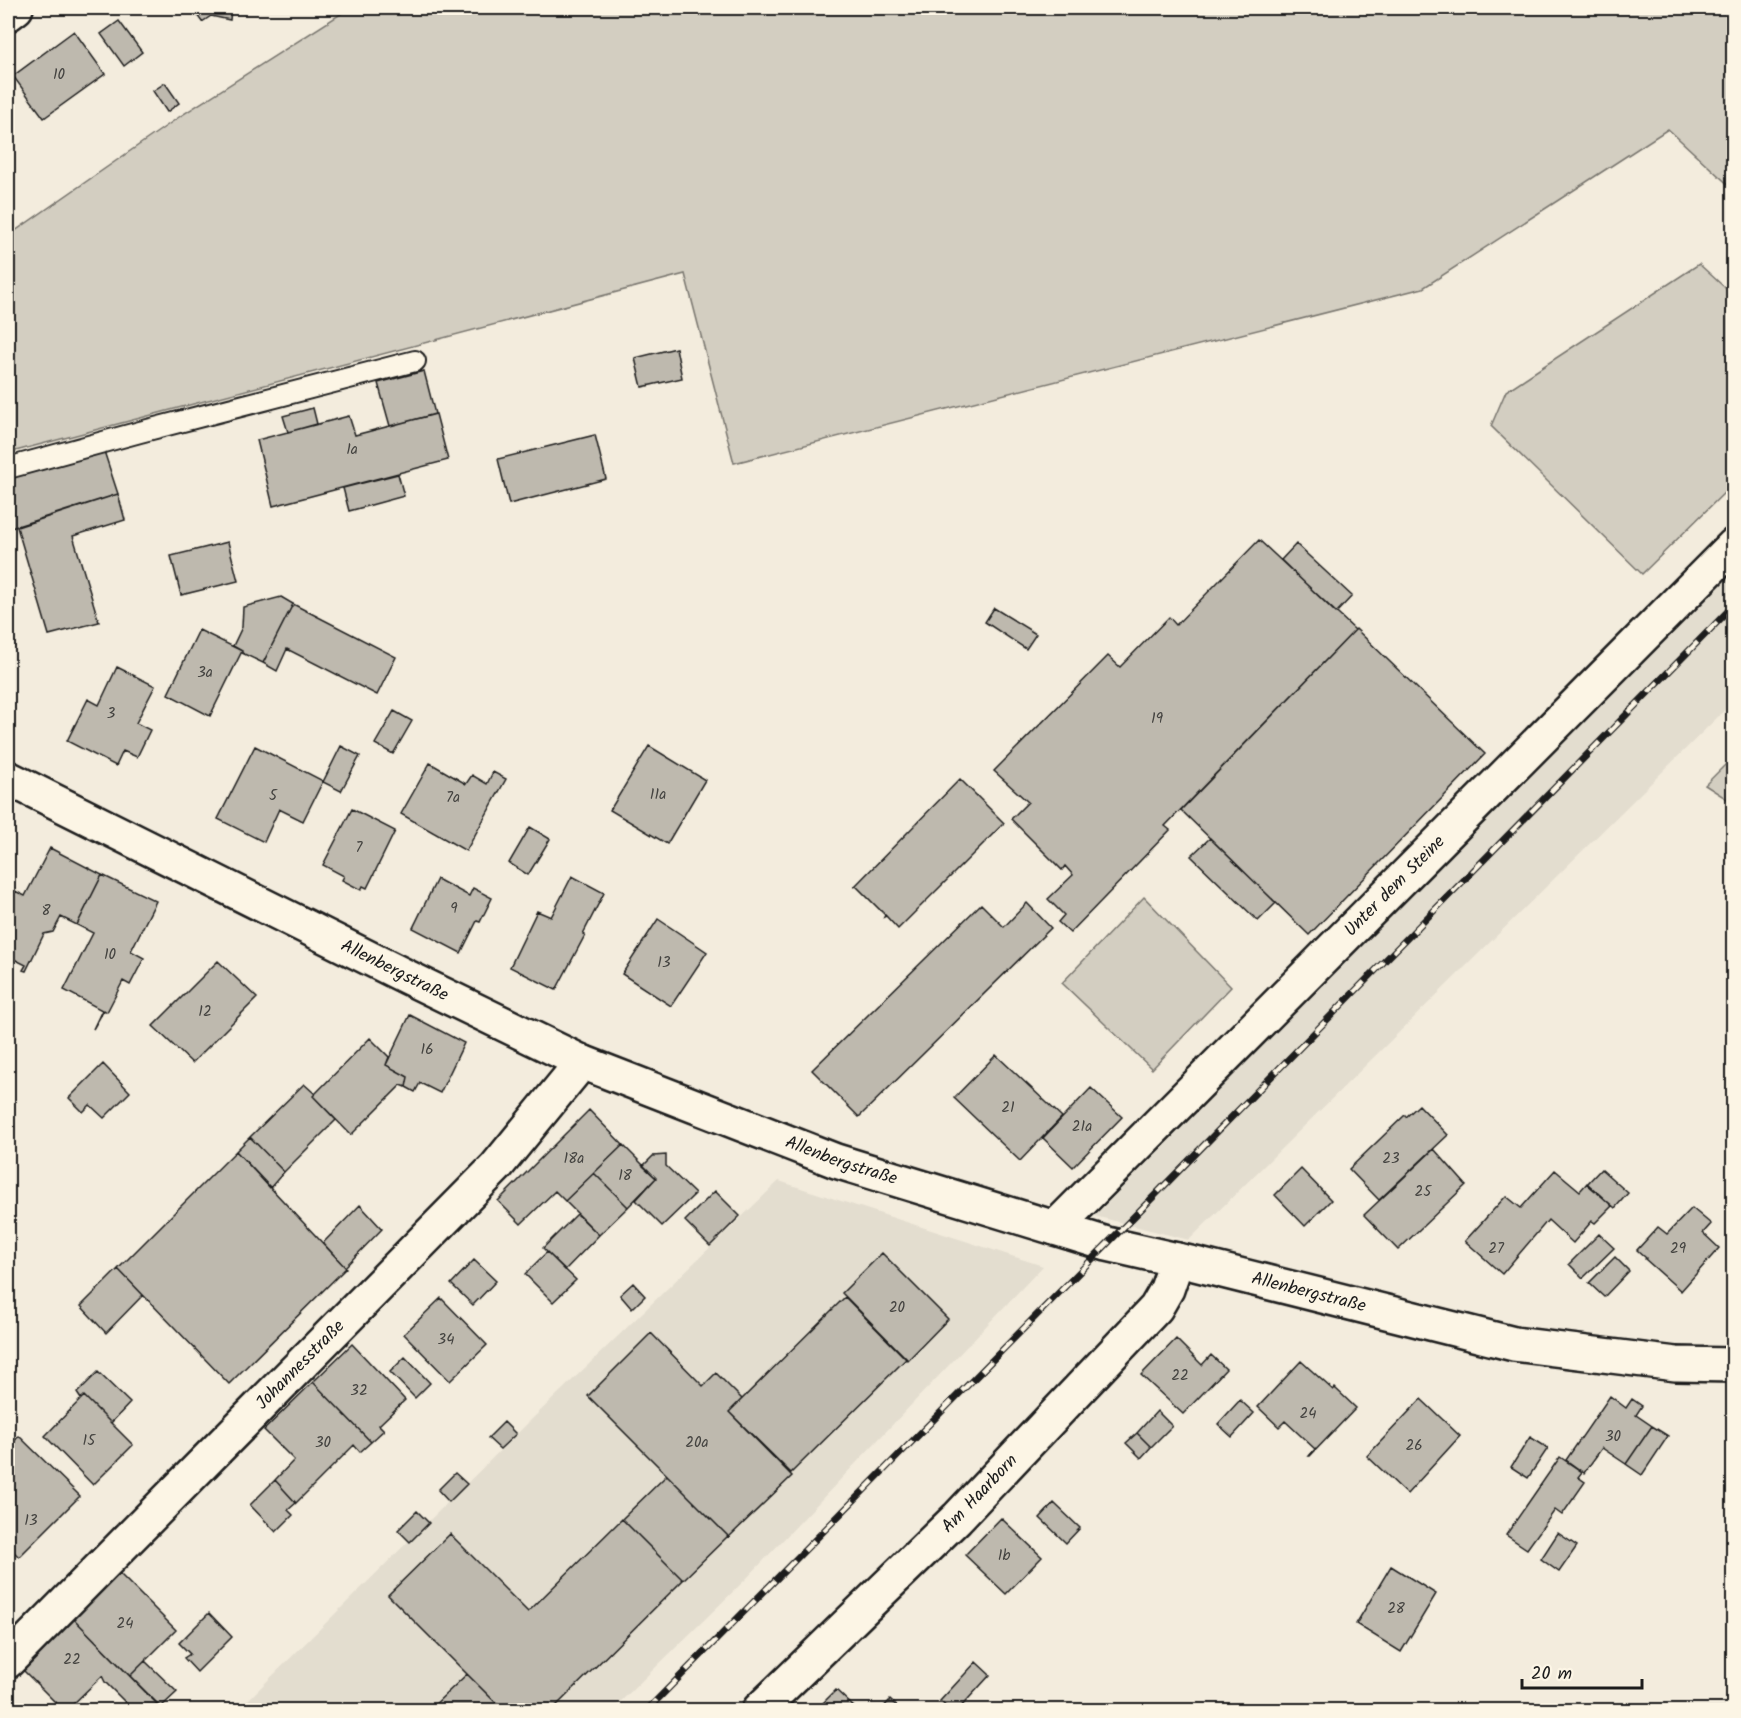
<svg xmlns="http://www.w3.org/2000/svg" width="1741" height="1718" font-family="Kalam,sans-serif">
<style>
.built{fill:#e3ddcf}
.green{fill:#d3cec1;stroke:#78756e;stroke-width:1.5}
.building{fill:#beb9ae;stroke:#1c1c1c;stroke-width:1.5}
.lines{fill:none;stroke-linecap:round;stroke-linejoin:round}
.service-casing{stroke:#1c1c1c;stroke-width:24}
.minor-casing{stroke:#1c1c1c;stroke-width:38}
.service{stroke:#fcf5e5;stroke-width:20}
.minor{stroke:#fcf5e5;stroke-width:33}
.rail-casing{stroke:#1c1c1c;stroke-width:7}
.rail{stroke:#fcf5e5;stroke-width:4.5;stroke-dasharray:14;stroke-linecap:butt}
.labels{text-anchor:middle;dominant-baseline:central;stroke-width:4.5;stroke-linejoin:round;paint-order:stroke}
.number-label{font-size:15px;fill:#444340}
.street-label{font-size:18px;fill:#1c1c1c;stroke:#fcf5e5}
</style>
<rect width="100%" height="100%" fill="#f3ecdd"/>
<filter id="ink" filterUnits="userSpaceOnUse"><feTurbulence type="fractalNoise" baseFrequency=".0167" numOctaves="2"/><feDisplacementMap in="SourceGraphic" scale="12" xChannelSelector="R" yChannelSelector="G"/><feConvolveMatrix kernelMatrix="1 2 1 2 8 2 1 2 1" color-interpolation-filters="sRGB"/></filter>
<g filter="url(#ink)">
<path class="built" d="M 1733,569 L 1733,702 L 1189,1240 L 1095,1216 Z
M 779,1181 L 1043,1266 L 746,1579 L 612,1710 L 238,1710 L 533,1418 Z"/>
<path class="green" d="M 350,8 L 1733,8 L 1733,189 L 1668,129 L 1423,288 L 734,463 L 685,274 L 8,453 L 8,236 L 182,115 Z
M 1699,264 L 1733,295 L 1733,484 L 1642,574 L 1491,426 L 1506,391 Z
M 1733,757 L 1733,803 L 1705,785 Z
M 1144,897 L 1231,987 L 1152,1069 L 1062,983 Z"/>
<path class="building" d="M 192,8 L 231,8 L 230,20 L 211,16 L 202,22 Z
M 119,21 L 142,52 L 124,66 L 101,34 Z
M 74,31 L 105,74 L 44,118 L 13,76 Z
M 165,83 L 179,103 L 167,112 L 153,91 Z
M 676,348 L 682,378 L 642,387 L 635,358 Z
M 424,371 L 435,414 L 390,426 L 378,383 Z
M 313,408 L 317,424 L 288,432 L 283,416 Z
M 436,414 L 448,460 L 273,506 L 257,440 L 349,416 L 355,435 Z
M 595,435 L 606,479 L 509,504 L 498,459 Z
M 103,448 L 118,494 L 8,529 L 8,474 Z
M 398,474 L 404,496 L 349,511 L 343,488 Z
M 118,494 L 125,520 L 73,536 L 99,622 L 49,635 L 17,527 Z
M 1259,540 L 1355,630 L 1165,826 L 1170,830 L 1070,933 L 1058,922 L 1064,915 L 1048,899 L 1073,875 L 1065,866 L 1062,870 L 1011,819 L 1028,802 L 994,771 L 1108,656 L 1120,667 L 1169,617 L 1176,625 Z
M 228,542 L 238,581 L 181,595 L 171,556 Z
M 1296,544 L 1352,596 L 1336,613 L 1281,560 Z
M 281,597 L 293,604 L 263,663 L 242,653 L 242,651 L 233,646 L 242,627 L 243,607 Z
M 293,604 L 396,657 L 377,695 L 287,649 L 277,671 L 263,663 Z
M 994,608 L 1036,634 L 1026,649 L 985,622 Z
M 1356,629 L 1485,754 L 1309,935 L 1181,810 Z
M 199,630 L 242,651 L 210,716 L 168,694 Z
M 117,667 L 155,686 L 136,723 L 150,730 L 137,757 L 123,751 L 116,766 L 67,741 L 88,699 L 99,705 Z
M 394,711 L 412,721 L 393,754 L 375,744 Z
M 255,746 L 323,781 L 303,821 L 279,809 L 264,842 L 218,819 Z
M 341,746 L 360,756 L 341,791 L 323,782 Z
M 649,746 L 705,780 L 667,844 L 610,810 Z
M 430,763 L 466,784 L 472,775 L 487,784 L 493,772 L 506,779 L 466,851 L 401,814 Z
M 960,779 L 1004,823 L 898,929 L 886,916 L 884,917 L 885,915 L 856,886 L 854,887 Z
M 352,809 L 395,831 L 367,888 L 363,886 L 361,890 L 342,880 L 344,876 L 323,865 Z
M 530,827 L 550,839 L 528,875 L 509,863 Z
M 1210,838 L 1276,903 L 1258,921 L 1191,856 Z
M 50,848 L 102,875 L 77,925 L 61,917 L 53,932 L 44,934 L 26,971 L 23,970 L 26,965 L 8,956 L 8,906 L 15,891 L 25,896 Z
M 102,875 L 156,901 L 131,951 L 144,958 L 130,985 L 123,981 L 107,1012 L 104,1010 L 93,1029 L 102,1010 L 64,990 L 93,933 L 77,925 Z
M 572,876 L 604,893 L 583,934 L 585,935 L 556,990 L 510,967 L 537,911 L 551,917 Z
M 437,879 L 469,896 L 473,888 L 492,898 L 480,922 L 477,921 L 461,953 L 413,928 Z
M 1027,903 L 1051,928 L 859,1117 L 812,1070 L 981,904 L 1004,927 Z
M 658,919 L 707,952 L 671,1006 L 622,974 Z
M 218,961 L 257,998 L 192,1063 L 153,1026 Z
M 410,1015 L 464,1043 L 440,1093 L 420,1083 L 415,1092 L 406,1087 L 408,1077 L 386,1065 Z
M 370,1038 L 389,1057 L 386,1065 L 408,1077 L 406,1087 L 401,1085 L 351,1135 L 313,1096 Z
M 996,1055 L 1062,1117 L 1020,1161 L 954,1098 Z
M 103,1064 L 130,1092 L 104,1118 L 90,1105 L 83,1112 L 69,1098 Z
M 304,1084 L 315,1094 L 313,1096 L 336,1120 L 284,1172 L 250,1137 Z
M 1091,1088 L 1122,1117 L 1073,1167 L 1043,1138 Z
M 1419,1105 L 1448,1135 L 1379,1200 L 1349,1169 L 1405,1115 L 1406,1117 Z
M 589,1110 L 623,1145 L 565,1201 L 555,1191 L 521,1224 L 498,1201 Z
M 250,1137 L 284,1172 L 270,1188 L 236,1151 Z
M 623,1145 L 656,1178 L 628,1207 L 594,1173 Z
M 1434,1149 L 1466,1185 L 1398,1250 L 1364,1215 Z
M 236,1151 L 346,1268 L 229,1384 L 118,1269 Z
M 666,1155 L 666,1166 L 695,1194 L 662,1226 L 636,1200 L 656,1178 L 643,1166 L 653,1156 Z
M 1301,1169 L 1331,1200 L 1305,1226 L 1275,1195 Z
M 1601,1169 L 1628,1193 L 1615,1208 L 1587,1184 Z
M 1555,1170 L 1580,1191 L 1587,1183 L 1612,1206 L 1595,1223 L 1592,1221 L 1573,1243 L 1548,1220 L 1502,1274 L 1465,1241 L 1506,1196 L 1521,1208 Z
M 594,1173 L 628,1207 L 599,1235 L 565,1201 Z
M 715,1191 L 740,1216 L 710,1246 L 685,1221 Z
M 360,1205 L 382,1229 L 345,1267 L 323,1243 Z
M 1692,1208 L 1711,1224 L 1703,1233 L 1719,1248 L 1681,1291 L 1645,1259 L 1646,1258 L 1637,1250 L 1658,1227 L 1667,1234 Z
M 577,1214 L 599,1235 L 565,1270 L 543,1248 Z
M 1599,1234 L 1614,1248 L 1583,1278 L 1569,1264 Z
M 547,1252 L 576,1280 L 553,1302 L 525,1274 Z
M 882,1253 L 948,1319 L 908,1360 L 842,1293 Z
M 1615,1257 L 1629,1271 L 1604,1297 L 1589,1283 Z
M 474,1260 L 496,1281 L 473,1305 L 451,1284 Z
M 118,1269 L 143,1295 L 106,1333 L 81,1306 Z
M 633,1283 L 645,1296 L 632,1309 L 620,1295 Z
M 845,1297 L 906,1359 L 791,1473 L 729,1412 Z
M 441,1298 L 487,1345 L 450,1381 L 404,1334 Z
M 651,1333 L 703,1386 L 716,1373 L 742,1399 L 729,1412 L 792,1476 L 729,1537 L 588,1396 Z
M 1176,1339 L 1202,1365 L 1211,1355 L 1226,1369 L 1183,1414 L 1141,1375 Z
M 352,1344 L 405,1400 L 379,1425 L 384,1430 L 371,1442 L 313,1382 Z
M 405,1357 L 430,1383 L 415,1398 L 390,1372 Z
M 1301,1361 L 1333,1390 L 1335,1388 L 1356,1408 L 1310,1456 L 1309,1456 L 1315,1449 L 1285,1421 L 1279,1427 L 1258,1407 Z
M 98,1372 L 130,1403 L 111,1423 L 84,1396 L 81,1399 L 77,1393 Z
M 313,1382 L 371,1442 L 360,1452 L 354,1445 L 296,1503 L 275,1480 L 294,1460 L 264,1430 Z
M 84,1396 L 133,1445 L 93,1485 L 45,1436 Z
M 1610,1396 L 1626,1408 L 1632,1399 L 1642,1406 L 1636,1415 L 1652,1426 L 1626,1464 L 1602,1448 L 1584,1473 L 1566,1460 Z
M 1421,1399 L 1460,1436 L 1407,1494 L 1367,1456 Z
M 1240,1400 L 1254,1413 L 1232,1437 L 1218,1424 Z
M 1157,1411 L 1172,1426 L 1151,1447 L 1137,1433 Z
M 504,1422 L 516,1434 L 500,1449 L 488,1438 Z
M 1652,1426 L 1668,1436 L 1642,1475 L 1626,1464 Z
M 1137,1433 L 1151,1447 L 1141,1458 L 1126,1443 Z
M 19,1436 L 80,1496 L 19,1557 L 8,1546 L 8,1448 Z
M 1530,1437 L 1548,1448 L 1528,1478 L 1511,1467 Z
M 1560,1457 L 1582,1472 L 1578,1477 L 1585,1482 L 1562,1515 L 1555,1510 L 1527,1549 L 1506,1535 Z
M 455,1473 L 467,1484 L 449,1502 L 438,1490 Z
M 667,1475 L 728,1536 L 683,1580 L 622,1519 Z
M 275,1480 L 296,1503 L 288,1510 L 293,1515 L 276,1532 L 250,1505 Z
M 1054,1503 L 1080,1528 L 1066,1543 L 1040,1518 Z
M 417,1511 L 429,1523 L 410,1542 L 398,1530 Z
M 1001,1518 L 1042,1557 L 1006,1594 L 965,1555 Z
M 622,1519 L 683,1580 L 552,1710 L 503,1710 L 388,1595 L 450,1534 L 528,1612 Z
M 1558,1533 L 1577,1546 L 1559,1572 L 1541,1559 Z
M 1391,1566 L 1436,1594 L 1401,1652 L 1356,1624 Z
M 119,1573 L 176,1630 L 130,1676 L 73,1618 Z
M 209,1613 L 232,1637 L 197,1672 L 184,1658 L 190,1654 L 179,1643 Z
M 73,1618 L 157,1704 L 150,1710 L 133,1710 L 105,1682 L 102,1676 L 67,1710 L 63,1710 L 21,1668 Z
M 145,1661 L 177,1692 L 161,1707 L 130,1676 Z
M 976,1662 L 990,1675 L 958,1710 L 950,1710 L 940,1701 Z
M 467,1674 L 503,1710 L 429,1710 Z
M 836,1690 L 857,1710 L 816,1710 Z
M 890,1700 L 901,1710 L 881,1710 Z"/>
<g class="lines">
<defs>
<path id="service" d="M 8,468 L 140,432 L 415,361"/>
<g id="minor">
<path d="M 8,14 L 16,8"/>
<path id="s1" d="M 8,778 L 407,977 L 582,1062 L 836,1161 L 1107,1244 L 1195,1264 L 1514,1344 L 1676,1364 L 1734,1365"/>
<path id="s2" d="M 1055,1228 L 1734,545"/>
<path id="s3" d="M 8,1661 L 496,1167 L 582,1062"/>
<path id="s4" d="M 759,1710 L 957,1518 L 1156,1308 L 1167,1289 L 1177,1260"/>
</g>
</defs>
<use href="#service" class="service-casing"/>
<use href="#minor" class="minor-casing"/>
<use href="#service" class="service"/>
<use href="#minor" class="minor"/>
<defs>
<path id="rail" d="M 647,1710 L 1107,1244 L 1734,605"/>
</defs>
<use href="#rail" class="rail-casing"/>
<use href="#rail" class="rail"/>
</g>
</g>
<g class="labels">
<g class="number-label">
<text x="59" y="75">10</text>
<text x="352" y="450">1a</text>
<text x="205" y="673">3a</text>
<text x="111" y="714">3</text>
<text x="1157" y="719">19</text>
<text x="658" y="795">11a</text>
<text x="273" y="796">5</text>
<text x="453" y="798">7a</text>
<text x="359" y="848">7</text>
<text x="454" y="909">9</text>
<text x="46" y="911">8</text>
<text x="110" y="955">10</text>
<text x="664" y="963">13</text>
<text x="205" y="1012">12</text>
<text x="427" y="1050">16</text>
<text x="1008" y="1108">21</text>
<text x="1082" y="1127">21a</text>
<text x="574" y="1159">18a</text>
<text x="1391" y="1159">23</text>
<text x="625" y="1176">18</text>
<text x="1423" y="1192">25</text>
<text x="1496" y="1249">27</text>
<text x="1678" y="1249">29</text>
<text x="897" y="1308">20</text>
<text x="446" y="1340">34</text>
<text x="1180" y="1376">22</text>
<text x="359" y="1391">32</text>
<text x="1308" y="1414">24</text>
<text x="1613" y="1437">30</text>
<text x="89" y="1441">15</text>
<text x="323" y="1443">30</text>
<text x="697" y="1443">20a</text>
<text x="1414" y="1446">26</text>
<text x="31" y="1521">13</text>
<text x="1004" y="1556">1b</text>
<text x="1396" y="1609">28</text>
<text x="125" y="1624">24</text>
<text x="72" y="1660">22</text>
</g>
<g class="street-label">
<text stroke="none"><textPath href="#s2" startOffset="482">Unter dem Steine</textPath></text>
<text stroke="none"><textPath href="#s1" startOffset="432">Allenbergstraße</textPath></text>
<text stroke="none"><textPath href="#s1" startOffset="918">Allenbergstraße</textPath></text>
<text stroke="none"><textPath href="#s1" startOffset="1404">Allenbergstraße</textPath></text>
<text stroke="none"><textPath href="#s3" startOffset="416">Johannesstraße</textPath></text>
<text stroke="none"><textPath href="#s4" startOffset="309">Am Haarborn</textPath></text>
</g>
</g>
<rect width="1741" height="1718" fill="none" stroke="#fcf5e5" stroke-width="30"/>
<rect x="15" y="15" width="1711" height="1688" fill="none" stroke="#1c1c1c" stroke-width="2" filter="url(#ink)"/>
<path d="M1522 1679v9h120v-9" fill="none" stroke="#1c1c1c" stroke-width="3"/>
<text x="1531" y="1679" font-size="18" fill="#1c1c1c" stroke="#fcf5e5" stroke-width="4.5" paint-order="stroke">20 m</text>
</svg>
